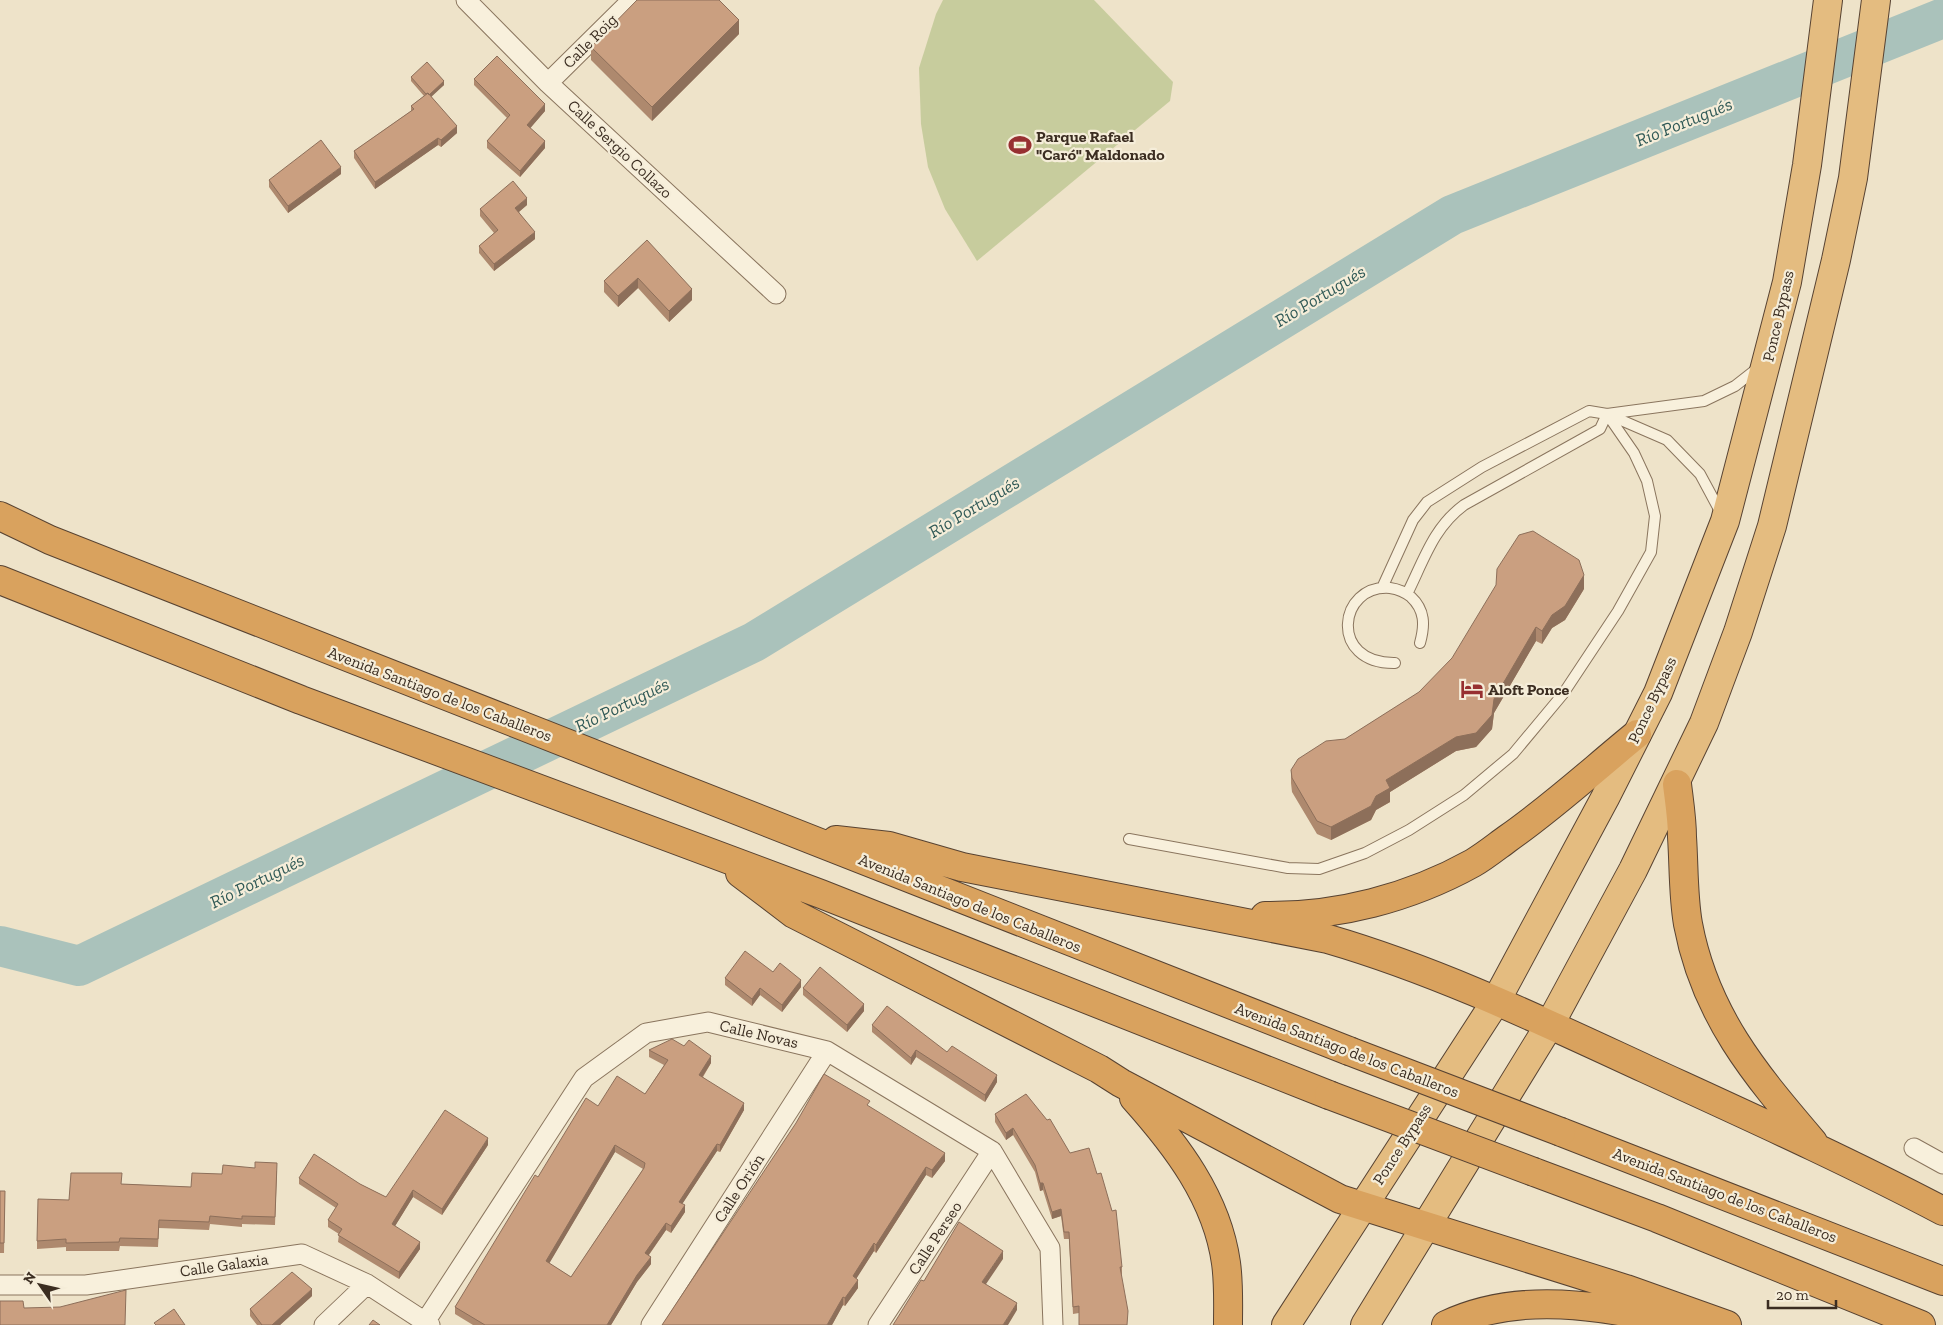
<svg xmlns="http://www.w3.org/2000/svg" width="1943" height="1325" font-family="'Zilla Slab',serif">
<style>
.green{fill:#c7cc9d}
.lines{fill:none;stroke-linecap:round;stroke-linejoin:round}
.river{stroke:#aac2bb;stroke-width:40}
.service-casing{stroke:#8a755e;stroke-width:12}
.minor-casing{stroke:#8a755e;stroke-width:21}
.trunk-casing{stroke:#584332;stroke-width:30}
.motorway-casing{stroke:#584332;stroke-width:30}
.service{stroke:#f8f0dc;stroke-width:10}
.minor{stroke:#f8f0dc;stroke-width:19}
.trunk{stroke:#e4bc80;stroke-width:28}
.motorway{stroke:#d9a25e;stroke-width:28}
.motorway-bridge-casing{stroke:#584332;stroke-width:30;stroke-linecap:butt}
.motorway-bridge{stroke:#d9a25e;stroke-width:28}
.wall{fill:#ae896e;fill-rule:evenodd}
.shaded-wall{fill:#8d6f5a}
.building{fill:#ca9f80;stroke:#8d6f5a;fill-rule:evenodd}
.labels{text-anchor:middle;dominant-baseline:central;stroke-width:4.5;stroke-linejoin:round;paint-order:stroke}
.street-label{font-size:16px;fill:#3b2d21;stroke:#f5edd9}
.poi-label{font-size:16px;font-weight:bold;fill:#3b2d21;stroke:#f5edd9;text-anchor:start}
.water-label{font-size:18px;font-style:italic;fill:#315a57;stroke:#f5edd9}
</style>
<rect width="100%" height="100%" fill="#eee3c9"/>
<path class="green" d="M 943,0 L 1094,0 L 1173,82 L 1170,101 L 977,261 L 945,209 L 928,167 L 921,124 L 919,68 L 936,14 Z"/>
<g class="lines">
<path class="river" d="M 0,946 L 79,966 L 754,642 L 1452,215 L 1943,18"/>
<defs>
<path id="service" d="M 1607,414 L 1704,401 L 1735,386 L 1758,368
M 1382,588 L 1413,520 L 1427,502 L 1482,467 L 1589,411 L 1607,414 L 1667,440 L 1700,474 L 1721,513
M 1407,594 C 1424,560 1433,528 1464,505 L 1600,429 L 1607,414
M 1395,663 C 1328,664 1338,584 1390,588 C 1397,589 1405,592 1411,597 C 1425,610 1425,625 1420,643
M 1129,839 L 1288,868 L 1319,869 L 1365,853 L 1409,830 L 1464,795 L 1513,754 L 1563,694 L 1618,611 L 1651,552 L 1655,516 L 1647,481 L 1634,453 L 1607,414"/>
<path id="minor" d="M 466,0 L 548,83 L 776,294
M 548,83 L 632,0
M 1914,1148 L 1943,1164
M 0,1285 L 86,1285 L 302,1254 L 367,1284 L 430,1325
M 425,1322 L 584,1078 L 646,1033 L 708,1022 L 827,1051 L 992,1151 L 1050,1248 L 1053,1325
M 324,1325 L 367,1284
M 651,1325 L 827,1051
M 878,1325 L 992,1151"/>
<path id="trunk" d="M 1286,1325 L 1496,1001 L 1605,798 L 1658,693 L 1725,521 L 1787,282 L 1807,165 L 1828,0
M 1365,1325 L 1550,1024 L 1633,870 L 1704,723 L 1738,632 L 1772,526 L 1836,260 L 1853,178 L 1876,0"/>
<path id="motorway" d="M 0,516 L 50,540 L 1349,1051
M 0,580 L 301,700 L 821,894 L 1329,1095
M 1677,784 C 1679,801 1682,819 1682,837 C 1684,865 1683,896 1688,924 C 1705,1015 1755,1074 1813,1142
M 836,840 L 889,846 L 962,867 L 1328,939 C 1438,971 1542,1021 1646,1069 C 1746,1115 1846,1160 1943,1211
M 740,873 L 794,914 L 1099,1069 L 1121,1083 L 1340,1199 L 1626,1289 L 1727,1325
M 1265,916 C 1337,917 1410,898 1473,863 C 1485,856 1496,847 1507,839 C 1553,807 1594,769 1637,734
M 1134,1098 C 1176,1145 1217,1198 1226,1263 C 1229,1284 1228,1304 1228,1325
M 1561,1132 L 1943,1281
M 1534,1172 L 1657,1218 L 1921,1325
M 1446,1325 C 1520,1290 1602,1306 1679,1323"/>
</defs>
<use href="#service" class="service-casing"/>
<use href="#minor" class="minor-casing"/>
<use href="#trunk" class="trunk-casing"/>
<use href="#motorway" class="motorway-casing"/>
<use href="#service" class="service"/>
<use href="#minor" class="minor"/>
<use href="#trunk" class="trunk"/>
<use href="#motorway" class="motorway"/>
<defs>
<path id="motorway-bridge" d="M 1349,1051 L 1561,1132
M 1329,1095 L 1534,1172"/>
</defs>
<use href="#motorway-bridge" class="motorway-bridge-casing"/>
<use href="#motorway-bridge" class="motorway-bridge"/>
</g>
<path class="wall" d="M 739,34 L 652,121 L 591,60 L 591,47 Z
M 411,77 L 444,85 L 431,96 L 457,133 L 441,147 L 438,145 L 375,189 L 354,158 L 354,151 L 411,111 L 411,106 L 424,96 L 411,81 Z
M 474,79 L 545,111 L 530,128 L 545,148 L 520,177 L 487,148 L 487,141 L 507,118 L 474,85 Z
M 341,174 L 288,213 L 269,187 L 269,180 Z
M 527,205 L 519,212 L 535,239 L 494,271 L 479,253 L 479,246 L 494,233 L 480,216 L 480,209 Z
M 647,240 L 692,300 L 669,322 L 638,288 L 618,307 L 604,292 L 604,281 Z
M 1584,589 L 1565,620 L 1552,628 L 1542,644 L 1536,641 L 1494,713 L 1492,729 L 1476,747 L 1456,751 L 1390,792 L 1390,802 L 1376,810 L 1371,820 L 1331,840 L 1317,834 L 1292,792 L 1291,783 L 1291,770 L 1345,739 Z
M 773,972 L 801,987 L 782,1012 L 760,995 L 752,1006 L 725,985 L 725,978 Z
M 803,988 L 864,1011 L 847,1032 L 803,995 Z
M 872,1025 L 947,1052 L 997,1082 L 985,1102 L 916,1057 L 911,1065 L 872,1032 Z
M 649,1050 L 711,1063 L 703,1077 L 744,1110 L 720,1152 L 717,1151 L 682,1204 L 685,1212 L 671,1233 L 666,1230 L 649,1255 L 651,1264 L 637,1282 L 611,1325 L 473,1325 L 455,1314 L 455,1307 L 538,1177 L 645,1094 L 664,1065 L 649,1057 ZM 615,1152 L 643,1169 L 571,1277 L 549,1263 Z
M 1026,1094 L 1122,1267 L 1122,1274 L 1079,1313 L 1073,1314 L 1069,1239 L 1064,1239 L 1061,1216 L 1052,1219 L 1043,1190 L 1040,1191 L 1035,1172 L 1013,1135 L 1006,1140 L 995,1122 L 995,1114 Z
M 870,1107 L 945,1161 L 932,1178 L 926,1175 L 876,1253 L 874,1251 L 856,1278 L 858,1288 L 845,1306 L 843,1305 L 832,1325 Z
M 488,1145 L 442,1215 L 413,1197 L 395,1226 L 420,1249 L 399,1279 L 338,1242 L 339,1234 L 328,1227 L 328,1220 L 336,1208 L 299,1184 L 299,1178 L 360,1184 L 386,1197 Z
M 277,1171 L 275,1225 L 242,1224 L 242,1227 L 210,1224 L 209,1230 L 159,1228 L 158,1247 L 120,1246 L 119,1251 L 66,1251 L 66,1247 L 37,1249 L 37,1241 L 69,1200 L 122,1184 L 191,1187 L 222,1174 Z
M 0,1191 L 5,1191 L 4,1253 L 0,1253 Z
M 312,1296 L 280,1325 L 257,1325 L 250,1316 L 250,1309 Z"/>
<path class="shaded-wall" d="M 739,20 L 739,34 L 652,121 L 652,107 Z
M 444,81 L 444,85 L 428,100 L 428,96 Z
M 545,104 L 545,111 L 527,132 L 527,125 Z
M 457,126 L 457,133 L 441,147 L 441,140 Z
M 438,138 L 438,145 L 375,189 L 375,182 Z
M 545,141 L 545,148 L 520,177 L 520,171 Z
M 341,167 L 341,174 L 288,213 L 288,206 Z
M 527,198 L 527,205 L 515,215 L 515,208 Z
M 535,232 L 535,239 L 494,271 L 494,264 Z
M 638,278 L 638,288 L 618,307 L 618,296 Z
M 692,289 L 692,300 L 669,322 L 669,311 Z
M 1584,575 L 1584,589 L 1565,620 L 1552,628 L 1542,644 L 1542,631 L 1552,615 Z
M 1536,627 L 1536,641 L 1494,713 L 1492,729 L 1476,747 L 1456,751 L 1390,792 L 1390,802 L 1376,810 L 1371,820 L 1331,840 L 1331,827 L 1376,796 L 1386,780 L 1456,737 L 1494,699 Z
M 801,980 L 801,987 L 782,1012 L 782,1005 Z
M 760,988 L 760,995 L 752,1006 L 752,999 Z
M 864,1004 L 864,1011 L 847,1032 L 847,1025 Z
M 916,1050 L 916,1057 L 911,1065 L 911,1058 Z
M 711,1056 L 711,1063 L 699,1082 L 699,1075 Z
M 997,1075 L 997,1082 L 985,1102 L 985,1095 Z
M 744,1103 L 744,1110 L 720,1152 L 720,1145 Z
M 1013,1128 L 1013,1135 L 1006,1140 L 1006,1133 Z
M 488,1138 L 488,1145 L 442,1215 L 442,1209 Z
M 717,1144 L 717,1151 L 679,1209 L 679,1202 Z
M 615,1145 L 615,1152 L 546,1269 L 546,1261 Z
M 945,1153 L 945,1161 L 932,1178 L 932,1170 Z
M 926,1167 L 926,1175 L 876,1253 L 876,1245 Z
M 1040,1183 L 1043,1183 L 1043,1190 L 1040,1191 Z
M 413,1190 L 413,1197 L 392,1231 L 392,1224 Z
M 685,1205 L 685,1212 L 671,1233 L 671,1226 Z
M 1061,1209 L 1061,1216 L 1052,1219 L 1052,1212 Z
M 666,1223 L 666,1230 L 645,1260 L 645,1253 Z
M 420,1242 L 420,1249 L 399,1279 L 399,1272 Z
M 874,1243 L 874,1251 L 853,1284 L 853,1276 Z
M 1003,1251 L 1003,1259 L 982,1290 L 982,1282 Z
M 651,1257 L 651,1264 L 637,1282 L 611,1325 L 607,1325 L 637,1275 Z
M 858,1280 L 858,1288 L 845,1306 L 845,1298 Z
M 312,1289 L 312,1296 L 280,1325 L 272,1325 Z
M 843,1297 L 843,1305 L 832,1325 L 827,1325 Z
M 1017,1303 L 1017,1310 L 1008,1325 L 1003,1325 Z"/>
<path class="building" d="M 637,0 L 719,0 L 739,20 L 652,107 L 591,47 Z
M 497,56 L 545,104 L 527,125 L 545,141 L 520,171 L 487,141 L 510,115 L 474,79 Z
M 427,62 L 444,81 L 429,95 L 428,93 L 426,94 L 411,77 Z
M 428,93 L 457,126 L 441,140 L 438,138 L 375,182 L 354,151 L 414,109 L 411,106 Z
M 321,140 L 341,167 L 288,206 L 269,180 Z
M 513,181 L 527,198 L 515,208 L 535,232 L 494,264 L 479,246 L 498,230 L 480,209 Z
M 647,240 L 692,289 L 669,311 L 638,278 L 618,296 L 604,281 Z
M 1533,531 L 1579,560 L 1584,575 L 1565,606 L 1552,615 L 1542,631 L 1536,627 L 1494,699 L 1492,715 L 1476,733 L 1456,737 L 1386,780 L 1390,788 L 1376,796 L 1371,806 L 1331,827 L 1317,821 L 1292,778 L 1291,770 L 1298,759 L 1326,741 L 1345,739 L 1419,692 L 1452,658 L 1496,585 L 1497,569 L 1519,535 Z
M 745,951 L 773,972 L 780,963 L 801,980 L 782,1005 L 760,988 L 752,999 L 725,978 Z
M 820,967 L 864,1004 L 847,1025 L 803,988 Z
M 887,1006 L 947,1052 L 952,1046 L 997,1075 L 985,1095 L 916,1050 L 911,1058 L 872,1025 Z
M 672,1039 L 684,1046 L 689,1040 L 711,1056 L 699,1075 L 744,1103 L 720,1145 L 717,1144 L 679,1202 L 685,1205 L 671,1226 L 666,1223 L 645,1253 L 651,1257 L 637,1275 L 607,1325 L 485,1325 L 455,1307 L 535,1175 L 538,1177 L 586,1098 L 598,1106 L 617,1076 L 645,1094 L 668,1060 L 649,1050 ZM 615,1145 L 645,1163 L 644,1168 L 571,1277 L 546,1261 Z
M 824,1074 L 870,1101 L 867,1105 L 945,1153 L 932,1170 L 926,1167 L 876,1245 L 874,1243 L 853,1276 L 858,1280 L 845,1298 L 843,1297 L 827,1325 L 662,1325 L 796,1123 Z
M 1026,1094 L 1047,1120 L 1050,1119 L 1070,1153 L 1089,1148 L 1097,1174 L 1101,1173 L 1112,1211 L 1116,1210 L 1122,1267 L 1120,1267 L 1128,1311 L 1127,1325 L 1079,1325 L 1079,1306 L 1073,1307 L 1069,1232 L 1064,1232 L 1061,1209 L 1052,1212 L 1043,1183 L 1040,1183 L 1035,1165 L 1013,1128 L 1006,1133 L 995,1114 Z
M 445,1110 L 488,1138 L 442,1209 L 413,1190 L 392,1224 L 420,1242 L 399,1272 L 338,1235 L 342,1229 L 328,1220 L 338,1204 L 299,1178 L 314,1154 L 360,1184 L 386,1197 Z
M 255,1162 L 277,1163 L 275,1217 L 242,1216 L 242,1219 L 210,1216 L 209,1222 L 159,1220 L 158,1239 L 120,1238 L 119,1242 L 66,1243 L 66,1239 L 37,1241 L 38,1199 L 69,1200 L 71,1173 L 122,1173 L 121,1184 L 191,1187 L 192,1173 L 222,1174 L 223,1165 L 255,1168 Z
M 0,1191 L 5,1191 L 4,1243 L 0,1243 Z
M 959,1222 L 1003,1251 L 982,1282 L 1017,1303 L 1003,1325 L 893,1325 L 921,1280 L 924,1281 Z
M 292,1272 L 312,1289 L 272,1325 L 262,1325 L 250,1309 Z
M 126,1290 L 125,1325 L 0,1325 L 0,1301 L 23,1301 L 24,1308 L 60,1307 Z
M 174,1309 L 185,1325 L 156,1325 L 154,1323 Z
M 373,1320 L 380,1325 L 369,1325 Z"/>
<defs>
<symbol id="stadium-bare" viewBox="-9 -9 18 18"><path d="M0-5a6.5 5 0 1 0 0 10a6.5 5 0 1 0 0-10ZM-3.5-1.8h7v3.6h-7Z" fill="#973031" stroke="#f5edd9" stroke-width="2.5" paint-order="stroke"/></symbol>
<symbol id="hotel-bare" viewBox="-9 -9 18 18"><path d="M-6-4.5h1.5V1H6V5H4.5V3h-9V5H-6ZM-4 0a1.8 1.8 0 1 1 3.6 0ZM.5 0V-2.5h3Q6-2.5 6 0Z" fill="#973031" stroke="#f5edd9" stroke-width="2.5" paint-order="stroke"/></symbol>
</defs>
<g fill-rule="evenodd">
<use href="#stadium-bare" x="1004" y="129" width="32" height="32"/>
<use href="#hotel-bare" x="1456" y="673" width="32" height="32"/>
</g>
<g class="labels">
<g class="street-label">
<text transform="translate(590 41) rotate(-45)">Calle Roig</text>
<text transform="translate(620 149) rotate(43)">Calle Sergio Collazo</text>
<text transform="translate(1778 316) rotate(-77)">Ponce Bypass</text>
<text transform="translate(440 694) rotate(21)">Avenida Santiago de los Caballeros</text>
<text transform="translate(1652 700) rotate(-65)">Ponce Bypass</text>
<text transform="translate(970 903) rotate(22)">Avenida Santiago de los Caballeros</text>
<text transform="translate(759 1034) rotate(13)">Calle Novas</text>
<text transform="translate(1347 1050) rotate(21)">Avenida Santiago de los Caballeros</text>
<text transform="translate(1402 1144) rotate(-57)">Ponce Bypass</text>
<text transform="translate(739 1188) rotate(-57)">Calle Orión</text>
<text transform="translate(1725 1195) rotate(21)">Avenida Santiago de los Caballeros</text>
<text transform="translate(935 1238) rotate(-57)">Calle Perseo</text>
<text transform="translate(224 1265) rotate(-8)">Calle Galaxia</text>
</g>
<g class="poi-label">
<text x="1036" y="136">Parque Rafael<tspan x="1036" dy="18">"Caró" Maldonado</tspan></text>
<text x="1488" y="689">Aloft Ponce</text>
</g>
<g class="water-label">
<text transform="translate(1684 122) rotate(-22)">Río Portugués</text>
<text transform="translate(1320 296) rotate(-31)">Río Portugués</text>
<text transform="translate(974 507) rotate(-31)">Río Portugués</text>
<text transform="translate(622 705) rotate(-26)">Río Portugués</text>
<text transform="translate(257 881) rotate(-26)">Río Portugués</text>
</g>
</g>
<g transform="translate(40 1285) rotate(304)" stroke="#f5edd9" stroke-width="4" paint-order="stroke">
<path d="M0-4L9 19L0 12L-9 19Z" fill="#3b2d21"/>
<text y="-8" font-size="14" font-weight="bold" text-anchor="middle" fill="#3b2d21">N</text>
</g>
<path d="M1768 1300v8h68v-8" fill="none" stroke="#3b2d21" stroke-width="2.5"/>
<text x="1776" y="1300" font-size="15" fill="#3b2d21" stroke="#f5edd9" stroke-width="4" paint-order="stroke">20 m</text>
</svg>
